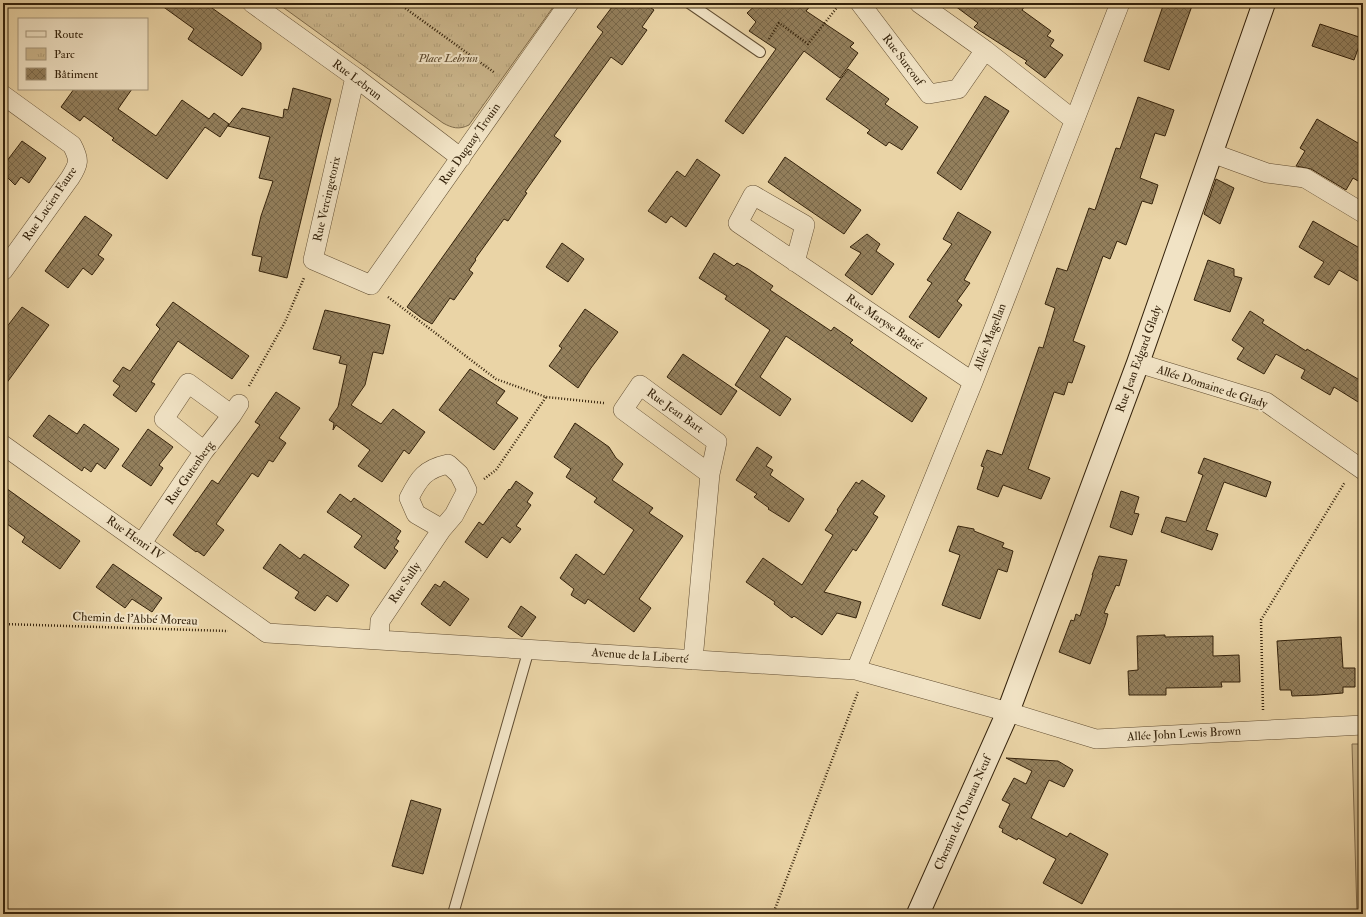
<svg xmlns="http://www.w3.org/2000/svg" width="1366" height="917" font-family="'IM FELL Double Pica',serif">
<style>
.grass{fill:#cbb68c;stroke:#806c4c}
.park{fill:url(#park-tufts);stroke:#806c4c}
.building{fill:url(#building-cross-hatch);stroke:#34220b}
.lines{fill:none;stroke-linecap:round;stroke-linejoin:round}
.lane-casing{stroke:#624e32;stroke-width:12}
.street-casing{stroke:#624e32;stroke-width:20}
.secondary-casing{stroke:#34220b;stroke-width:24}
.path{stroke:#34220b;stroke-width:2.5;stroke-dasharray:1 2;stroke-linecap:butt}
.lane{stroke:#f1e3c5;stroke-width:10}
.street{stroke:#f1e3c5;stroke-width:19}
.secondary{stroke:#f1e3c5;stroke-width:22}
.labels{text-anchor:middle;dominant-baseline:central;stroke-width:4;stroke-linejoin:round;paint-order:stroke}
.park-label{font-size:12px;font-style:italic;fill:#5a472b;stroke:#f1e3c5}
.street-label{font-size:12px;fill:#34220b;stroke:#f1e3c5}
</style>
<defs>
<pattern id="park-tufts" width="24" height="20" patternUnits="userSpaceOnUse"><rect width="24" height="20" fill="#cbb68c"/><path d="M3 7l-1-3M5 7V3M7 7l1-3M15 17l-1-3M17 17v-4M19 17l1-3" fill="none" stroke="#af9c77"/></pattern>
<pattern id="building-cross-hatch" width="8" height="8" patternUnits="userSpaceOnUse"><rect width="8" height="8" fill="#937f5c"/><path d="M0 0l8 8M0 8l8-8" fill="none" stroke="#79684a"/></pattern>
</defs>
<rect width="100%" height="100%" fill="#ead4a6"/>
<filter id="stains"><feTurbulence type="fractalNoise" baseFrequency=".005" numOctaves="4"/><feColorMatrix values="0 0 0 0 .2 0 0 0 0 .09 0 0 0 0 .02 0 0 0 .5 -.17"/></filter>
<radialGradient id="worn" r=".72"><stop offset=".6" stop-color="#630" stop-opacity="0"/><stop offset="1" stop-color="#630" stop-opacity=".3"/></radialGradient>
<path class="grass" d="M 1352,744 L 1363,744 L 1363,914 L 1357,914 Z"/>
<path class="park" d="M 277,3 L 556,3 L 469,125 C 459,130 452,128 443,123 Z"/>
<path class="building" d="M 158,3 L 205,3 L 261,43 L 261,49 L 242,76 L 188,39 L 194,29 Z
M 615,3 L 644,3 L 654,10 L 642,27 L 647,30 L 622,65 L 611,57 L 592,83 L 554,136 L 561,141 L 525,192 L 527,193 L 508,221 L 504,219 L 475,259 L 476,260 L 469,270 L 473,273 L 454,300 L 450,298 L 432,324 L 423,319 L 407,307 L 603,32 L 597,27 Z
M 758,3 L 813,3 L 806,11 L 854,43 L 850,47 L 858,53 L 840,78 L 804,51 L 743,134 L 725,121 L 776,49 L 749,31 L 756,22 L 747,13 Z
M 951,3 L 1027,3 L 1022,10 L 1051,31 L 1047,36 L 1054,40 L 1050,46 L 1063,55 L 1045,78 L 1025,63 L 1027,61 L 974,27 L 978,23 Z
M 1164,3 L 1193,3 L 1169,70 L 1144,61 Z
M 1320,24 L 1362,38 L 1354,60 L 1312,46 Z
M 848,69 L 889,99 L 885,104 L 918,127 L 902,150 L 889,142 L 886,146 L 867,133 L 870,130 L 826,99 Z
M 293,88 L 331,99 L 323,129 L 287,278 L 259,271 L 262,257 L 252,255 L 261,216 L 273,181 L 259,178 L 270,137 L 228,126 L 242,108 L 283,118 L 284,109 L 288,110 Z
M 74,89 L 132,89 L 118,109 L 156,136 L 182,100 L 209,119 L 214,113 L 229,124 L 220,137 L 205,127 L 167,179 L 112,140 L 114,138 L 84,116 L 80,121 L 61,107 Z
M 985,96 L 1009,111 L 961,190 L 937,173 Z
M 1138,97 L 1174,110 L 1165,136 L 1155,133 L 1140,178 L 1158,185 L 1152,204 L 1142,201 L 1126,245 L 1117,241 L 1110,259 L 1103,256 L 1073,341 L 1085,346 L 1072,383 L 1068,382 L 1064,395 L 1054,392 L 1028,469 L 1050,478 L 1041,499 L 1003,485 L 998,497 L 977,489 L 984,467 L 981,466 L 987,450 L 1002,455 L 1039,347 L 1043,348 L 1055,308 L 1045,304 L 1057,268 L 1067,271 L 1089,208 L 1095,210 L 1116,148 L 1120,149 Z
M 1317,119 L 1363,146 L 1363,184 L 1353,178 L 1346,190 L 1311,169 L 1296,166 L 1305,151 L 1300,148 Z
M 22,141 L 46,158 L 29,183 L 21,177 L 15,185 L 3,173 L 3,166 Z
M 785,157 L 861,210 L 844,234 L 768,182 Z
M 697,159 L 720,175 L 686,227 L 671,216 L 666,223 L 648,211 L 677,171 L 685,177 Z
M 1216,179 L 1234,188 L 1220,224 L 1204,214 Z
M 958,212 L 991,232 L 964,280 L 970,283 L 957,301 L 962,305 L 939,338 L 909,317 L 932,283 L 927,280 L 952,244 L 943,239 Z
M 85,216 L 112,235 L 98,255 L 104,259 L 92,275 L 83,268 L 68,288 L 45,271 Z
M 1313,221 L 1363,250 L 1363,284 L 1339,270 L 1329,285 L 1314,277 L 1324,262 L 1299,247 Z
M 867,234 L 880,244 L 876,251 L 894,264 L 872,295 L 845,275 L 861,253 L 850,247 Z
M 562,243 L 584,259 L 568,282 L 546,267 Z
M 714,253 L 734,266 L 737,263 L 748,269 L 773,286 L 770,290 L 831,331 L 834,327 L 853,340 L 850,343 L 927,398 L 912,422 L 786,336 L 760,377 L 791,399 L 780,416 L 735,385 L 770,330 L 725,299 L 727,296 L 699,278 Z
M 1208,260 L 1234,269 L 1234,276 L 1242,278 L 1230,312 L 1194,300 Z
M 173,302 L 249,356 L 232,379 L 178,341 L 151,382 L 155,384 L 136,412 L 113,395 L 120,386 L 113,381 L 123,367 L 130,371 L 160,329 L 156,325 Z
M 22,307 L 49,325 L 3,388 L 3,332 Z
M 585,309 L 618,332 L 591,368 L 578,388 L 549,366 L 562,348 L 559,346 Z
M 325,310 L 390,325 L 383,354 L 373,352 L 365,385 L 351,405 L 381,424 L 393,409 L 425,432 L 409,454 L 404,450 L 382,482 L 358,466 L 370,450 L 336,425 L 333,430 L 334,423 L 329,420 L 338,407 L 347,365 L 339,363 L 341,356 L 313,349 Z
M 1250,311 L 1264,320 L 1262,323 L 1306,351 L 1307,349 L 1363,382 L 1363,405 L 1334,387 L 1330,395 L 1301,378 L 1305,370 L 1276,354 L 1264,374 L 1237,359 L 1244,348 L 1232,340 Z
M 683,354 L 737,391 L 721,415 L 667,377 Z
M 470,369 L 505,391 L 496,403 L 518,418 L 494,450 L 439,410 Z
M 276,392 L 300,408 L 279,438 L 286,443 L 273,462 L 269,460 L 258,477 L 252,473 L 216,524 L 224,530 L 204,556 L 197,551 L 196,552 L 173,535 L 212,480 L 218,484 L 254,433 L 260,425 L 255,422 Z
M 49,415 L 77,434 L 84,424 L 119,449 L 105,469 L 97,463 L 91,472 L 84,467 L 82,471 L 33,436 Z
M 575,423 L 609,447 L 616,458 L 623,464 L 612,480 L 653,508 L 649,513 L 683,536 L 639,599 L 651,608 L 634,632 L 588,599 L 585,604 L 571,595 L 574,589 L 560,578 L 576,554 L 604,575 L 634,530 L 594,502 L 597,498 L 566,477 L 571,469 L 554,457 Z
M 148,429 L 173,447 L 159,465 L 163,468 L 151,486 L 122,466 Z
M 757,447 L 772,457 L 766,466 L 773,470 L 770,475 L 804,499 L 789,522 L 768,509 L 769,508 L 754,497 L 757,494 L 736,480 Z
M 1204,458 L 1271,482 L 1266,497 L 1224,482 L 1206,530 L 1218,534 L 1212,550 L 1161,532 L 1166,517 L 1186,522 L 1203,475 L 1198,473 Z
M 862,480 L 885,496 L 873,514 L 878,517 L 868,533 L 856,551 L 853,549 L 824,592 L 861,602 L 856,618 L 837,613 L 822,635 L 794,616 L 792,618 L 774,604 L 775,602 L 746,582 L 763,558 L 802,585 L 833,535 L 825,530 L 838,511 L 837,510 L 856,482 L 859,484 Z
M 516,481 L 533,493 L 527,502 L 531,505 L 516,526 L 521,529 L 510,543 L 502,537 L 487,558 L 465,542 L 479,522 L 483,525 L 509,489 L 510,490 Z
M 3,486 L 80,541 L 60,569 L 22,542 L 25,537 L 3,521 Z
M 1121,491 L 1139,497 L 1134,513 L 1139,514 L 1132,535 L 1110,527 Z
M 340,494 L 351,502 L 354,498 L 401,531 L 396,539 L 399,541 L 394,548 L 398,551 L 385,569 L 354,547 L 362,536 L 327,512 Z
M 958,526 L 974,529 L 974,531 L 1004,543 L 1002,547 L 1013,551 L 1007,572 L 998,569 L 980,619 L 942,605 L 960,555 L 949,551 Z
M 280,544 L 300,559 L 304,554 L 349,585 L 337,602 L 327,595 L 315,611 L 295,598 L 299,592 L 263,568 Z
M 1099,556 L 1127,560 L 1119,586 L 1116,585 L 1104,613 L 1108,614 L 1105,625 L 1090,664 L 1059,652 L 1071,620 L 1074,621 L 1076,614 L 1080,616 L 1093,575 L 1092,575 Z
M 113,564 L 162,598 L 152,612 L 132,599 L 125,608 L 96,587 Z
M 444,581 L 469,599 L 450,626 L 421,604 L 435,584 L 440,587 Z
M 521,606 L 536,617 L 522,637 L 508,627 Z
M 1165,635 L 1165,637 L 1213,636 L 1213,656 L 1239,655 L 1240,682 L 1221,682 L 1222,687 L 1166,688 L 1166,695 L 1129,695 L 1128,671 L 1138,670 L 1137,636 Z
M 1341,637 L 1343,668 L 1355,668 L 1355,687 L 1343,687 L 1343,693 L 1318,695 L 1292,696 L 1291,690 L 1280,690 L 1277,641 Z
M 1006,758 L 1058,761 L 1073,770 L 1064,787 L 1049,780 L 1031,818 L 1067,837 L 1070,833 L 1108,854 L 1082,904 L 1043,883 L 1056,859 L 1018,838 L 1017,840 L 1002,832 L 1003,829 L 999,827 L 1010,804 L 1002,800 L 1014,778 L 1026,784 L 1032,771 Z
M 411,800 L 441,809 L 423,874 L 392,866 Z"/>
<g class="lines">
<defs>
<path id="lane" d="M 689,3 L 760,52
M 453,914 L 529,649"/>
<path id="street" d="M 252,3 L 355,77 L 461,158
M 860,3 L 929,94 L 958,89 L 985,50
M 919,3 L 985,50 L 1074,120
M 355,77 L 313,260 L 371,285 L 569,3
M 3,95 L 72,145 C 80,160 79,164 70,178 L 3,271
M 1212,153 L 1267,173 L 1305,178 L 1363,213
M 795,262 L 805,225 L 753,195 L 738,223 L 973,382
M 1138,363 L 1266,402 L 1363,470
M 3,445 L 267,633 L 856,670 L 1008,712 L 1096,739 L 1363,725
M 204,451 L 164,419 L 188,383 L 232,415
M 142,543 L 204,451 L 232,415 L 239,404
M 379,640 L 380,621 L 442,529 L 454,515 L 467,490 L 459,474 L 448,464 C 425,469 419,478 409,498 L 416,514 L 442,529
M 693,660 L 710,474 L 717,442 L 640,385 L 623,410 L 710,474
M 856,670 L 973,382 L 1120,3"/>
<path id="secondary" d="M 918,914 L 1008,712 L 1138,363 L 1264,3"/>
</defs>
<use href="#lane" class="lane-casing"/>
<use href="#street" class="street-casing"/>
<use href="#secondary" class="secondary-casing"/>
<path class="path" d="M 398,3 L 495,73
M 769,39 L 779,23 L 808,44 L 839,5
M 388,297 L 496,379 L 546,397 L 604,403
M 249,386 L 285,322 L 304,278
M 484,479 L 496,470 L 546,397
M 3,624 L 228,631
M 1263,710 L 1261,620 L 1345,482
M 773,914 L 858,692"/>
<use href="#lane" class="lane"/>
<use href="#street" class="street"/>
<use href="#secondary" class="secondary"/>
</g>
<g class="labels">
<g class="park-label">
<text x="448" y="58">Place Lebrun</text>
</g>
<g class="street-label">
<text transform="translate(903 60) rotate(53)">Rue Surcouf</text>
<text transform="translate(357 80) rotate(37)">Rue Lebrun</text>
<text transform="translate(470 144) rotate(-55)">Rue Duguay Trouin</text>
<text transform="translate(327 199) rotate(-77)">Rue Vercingetorix</text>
<text transform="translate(50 204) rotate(-56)">Rue Lucien Faure</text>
<text transform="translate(884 322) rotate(34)">Rue Maryse Bastié</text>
<text transform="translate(990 337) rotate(-69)">Allée Magellan</text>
<text transform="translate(1139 359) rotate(-70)">Rue Jean Edgard Glady</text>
<text transform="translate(1212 387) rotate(18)">Allée Domaine de Glady</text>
<text transform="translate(675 411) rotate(36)">Rue Jean Bart</text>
<text transform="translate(190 473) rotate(-55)">Rue Gutenberg</text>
<text transform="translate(135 538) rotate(35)">Rue Henri IV</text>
<text transform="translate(405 583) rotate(-56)">Rue Sully</text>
<text transform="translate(135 619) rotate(2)">Chemin de l’Abbé Moreau</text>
<text transform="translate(640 656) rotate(4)">Avenue de la Liberté</text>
<text transform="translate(1184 734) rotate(-3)">Allée John Lewis Brown</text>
<text transform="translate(963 813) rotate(-66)">Chemin de l'Oustau Neuf</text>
</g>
</g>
<rect width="1366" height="917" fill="none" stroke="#ead4a6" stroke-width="16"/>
<rect x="4" y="4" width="1358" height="909" fill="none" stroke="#34220b" stroke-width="2"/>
<rect x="8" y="8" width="1350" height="901" fill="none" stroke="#34220b"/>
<rect x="18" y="18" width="130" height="72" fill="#f1e3c5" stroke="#a5967b"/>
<rect x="26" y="31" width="20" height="6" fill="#f1e3c5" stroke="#a5967b"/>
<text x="54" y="38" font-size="12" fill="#34220b">Route</text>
<rect x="26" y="48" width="20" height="12" fill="url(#park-tufts)" stroke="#a5967b"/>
<text x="54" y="58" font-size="12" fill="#34220b">Parc</text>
<rect x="26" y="68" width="20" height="12" fill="url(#building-cross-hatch)" stroke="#a5967b"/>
<text x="54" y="78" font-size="12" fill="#34220b">Bâtiment</text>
<rect width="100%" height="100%" filter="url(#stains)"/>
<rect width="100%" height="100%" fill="url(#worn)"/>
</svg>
